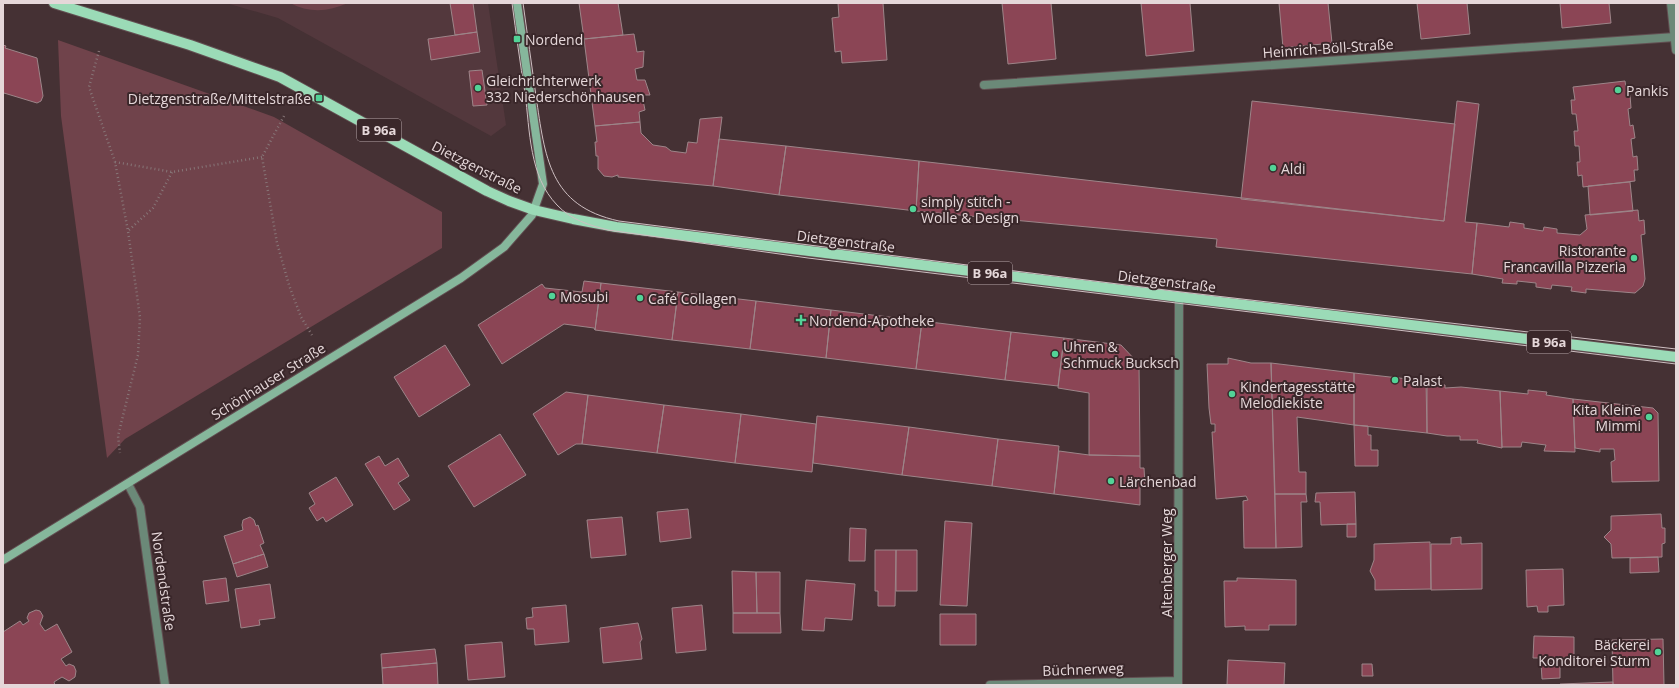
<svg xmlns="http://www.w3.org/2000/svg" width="1679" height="688" font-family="'Open Sans',sans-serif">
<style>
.built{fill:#53383d}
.green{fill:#70434b}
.building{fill:#8b4555;stroke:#9d8589}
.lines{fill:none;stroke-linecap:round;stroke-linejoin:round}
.lane-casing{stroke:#624f52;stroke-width:10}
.street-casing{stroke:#624f52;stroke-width:10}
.secondary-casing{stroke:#624f52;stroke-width:10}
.primary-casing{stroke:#624f52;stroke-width:12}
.path{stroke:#877678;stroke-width:2.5;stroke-dasharray:1 3;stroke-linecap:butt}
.lane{stroke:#6b8978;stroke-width:8}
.street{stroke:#6b8978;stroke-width:8}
.secondary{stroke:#86b79c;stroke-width:8}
.primary{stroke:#9bdbb7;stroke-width:10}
.tram{stroke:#cebfc2;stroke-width:1}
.poi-dot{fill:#52d397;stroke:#3a272a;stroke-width:1.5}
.labels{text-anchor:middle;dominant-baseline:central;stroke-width:4;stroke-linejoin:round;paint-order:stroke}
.shield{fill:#3a272a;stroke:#b2a2a4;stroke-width:1}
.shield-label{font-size:13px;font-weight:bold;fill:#e5d7d9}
.poi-label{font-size:14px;fill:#e5d7d9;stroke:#3a272a;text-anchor:start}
.street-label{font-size:14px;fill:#e5d7d9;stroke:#3a272a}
</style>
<rect width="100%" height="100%" fill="#453134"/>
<path class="built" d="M 226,3 L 488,3 L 506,125 L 491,136 L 278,18 Z"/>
<path class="green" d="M 290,3 L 348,3 C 328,12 309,13 290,3 Z
M 58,40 L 274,117 L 442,212 L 442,248 L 125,439 L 107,458 L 61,116 Z"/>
<path class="building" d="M 450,3 L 473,3 L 477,32 L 455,35 Z
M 579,3 L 618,3 L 623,35 L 584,39 Z
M 838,3 L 883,3 L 887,60 L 842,63 L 841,51 L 835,52 L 832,18 L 839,17 Z
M 1002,3 L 1051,3 L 1056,59 L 1008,64 Z
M 1141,3 L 1190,3 L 1194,51 L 1146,56 Z
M 1279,3 L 1328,3 L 1332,43 L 1283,48 Z
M 1417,3 L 1467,3 L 1470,34 L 1421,39 Z
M 1560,3 L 1609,3 L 1611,23 L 1562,28 Z
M 477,32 L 480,52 L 431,60 L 428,39 Z
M 634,34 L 637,52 L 644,51 L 643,67 L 635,69 L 637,80 L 645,80 L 650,95 L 642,95 L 645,110 L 639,112 L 640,122 L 595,126 L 584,39 Z
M 3,45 L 6,46 L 5,48 L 37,58 L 43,96 L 41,101 L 37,103 L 4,93 L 3,96 Z
M 482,70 L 487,105 L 473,106 L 469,71 Z
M 1625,81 L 1627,95 L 1630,95 L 1631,108 L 1628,109 L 1630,126 L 1633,125 L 1635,138 L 1631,139 L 1633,157 L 1637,156 L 1638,170 L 1634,170 L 1635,181 L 1583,187 L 1582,175 L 1578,176 L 1577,162 L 1580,162 L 1579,146 L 1575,146 L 1574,131 L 1578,131 L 1576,114 L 1572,114 L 1571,100 L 1575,100 L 1573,87 Z
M 1252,101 L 1455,124 L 1444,221 L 1241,199 Z
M 1457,101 L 1479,104 L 1465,222 L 1477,223 L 1472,274 L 1216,247 L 1217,239 L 916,211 L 919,161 L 1444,221 Z
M 722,117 L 713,186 L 618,177 L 618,175 L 612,177 L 604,176 L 598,169 L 598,156 L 596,156 L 595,142 L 597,142 L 595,126 L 640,122 L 641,133 L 653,145 L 666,147 L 671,151 L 686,153 L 688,142 L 697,143 L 700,119 Z
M 719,139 L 786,146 L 779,195 L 713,186 Z
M 786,146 L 919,161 L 916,211 L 779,195 Z
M 1630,182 L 1633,211 L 1590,215 L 1588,186 Z
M 1638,210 L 1639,221 L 1644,220 L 1645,234 L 1641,235 L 1645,279 L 1643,286 L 1635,293 L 1586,289 L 1586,293 L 1571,291 L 1572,287 L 1552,285 L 1551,289 L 1536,287 L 1536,283 L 1517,281 L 1517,284 L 1502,283 L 1503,279 L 1472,274 L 1477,223 L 1509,227 L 1510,222 L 1524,224 L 1524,228 L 1543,231 L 1544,227 L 1557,229 L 1557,233 L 1580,235 L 1587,229 L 1585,215 Z
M 584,281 L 601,283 L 595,330 L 594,328 L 564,324 L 502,364 L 478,325 L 542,284 L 545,288 L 582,292 Z
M 601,283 L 678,292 L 672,340 L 595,330 Z
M 678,292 L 756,301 L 750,349 L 672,340 Z
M 756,301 L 831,310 L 826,358 L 750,349 Z
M 831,310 L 922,321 L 916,369 L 826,358 Z
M 922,321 L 1011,332 L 1005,380 L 916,369 Z
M 1011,332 L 1064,338 L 1058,386 L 1005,380 Z
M 1064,338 L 1121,345 L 1139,364 L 1140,456 L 1089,455 L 1089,393 L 1058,388 Z
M 445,345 L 470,385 L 419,417 L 394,377 Z
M 1228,358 L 1251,363 L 1271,363 L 1276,548 L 1244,548 L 1243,501 L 1248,500 L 1246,496 L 1216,499 L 1212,432 L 1215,432 L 1215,424 L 1211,424 L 1209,408 L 1207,364 L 1228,364 Z
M 1271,363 L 1354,373 L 1354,425 L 1297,417 L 1299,472 L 1306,472 L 1306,494 L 1275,494 Z
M 1354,373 L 1426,381 L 1427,433 L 1354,425 Z
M 1427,383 L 1445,385 L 1445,388 L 1461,387 L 1500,391 L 1502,448 L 1477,443 L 1478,440 L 1460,440 L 1460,436 L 1447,436 L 1427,433 Z
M 1528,390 L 1547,392 L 1546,395 L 1573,399 L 1575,452 L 1544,451 L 1546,445 L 1522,442 L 1521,447 L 1502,447 L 1500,391 L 1528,394 Z
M 566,392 L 588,395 L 582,444 L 576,444 L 558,455 L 533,414 Z
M 588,395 L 664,405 L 657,453 L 582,444 Z
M 1573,399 L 1653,408 L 1658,413 L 1659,481 L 1612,482 L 1611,462 L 1615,460 L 1614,449 L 1600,449 L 1600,452 L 1575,448 Z
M 664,405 L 741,414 L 735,463 L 657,453 Z
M 741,414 L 816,424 L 812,472 L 735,463 Z
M 817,416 L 909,427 L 902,475 L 813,463 Z
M 1354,425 L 1368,426 L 1368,435 L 1371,435 L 1371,450 L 1378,450 L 1378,466 L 1355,466 Z
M 909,427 L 998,439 L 992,486 L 902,475 Z
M 500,434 L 526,475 L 474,507 L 448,466 Z
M 998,439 L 1059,446 L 1054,494 L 992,486 Z
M 1059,451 L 1089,455 L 1140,456 L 1140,468 L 1144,468 L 1145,485 L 1140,485 L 1140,505 L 1054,494 Z
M 379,456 L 385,466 L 398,458 L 409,476 L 398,483 L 410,500 L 394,510 L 365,464 Z
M 336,477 L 353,505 L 326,522 L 323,517 L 317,521 L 309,508 L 315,504 L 309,493 Z
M 1355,492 L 1356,524 L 1321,525 L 1320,502 L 1315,502 L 1316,493 Z
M 1275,494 L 1306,494 L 1307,502 L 1301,502 L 1302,547 L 1276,548 Z
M 688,509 L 691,538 L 660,542 L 657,512 Z
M 1661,514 L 1662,528 L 1665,528 L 1665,543 L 1662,544 L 1662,557 L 1612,558 L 1611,544 L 1604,537 L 1611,530 L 1611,516 Z
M 250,517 L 254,520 L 256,526 L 258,525 L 264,543 L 260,545 L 264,554 L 233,564 L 224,536 L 243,530 L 242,525 L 243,520 Z
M 622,517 L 626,555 L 591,558 L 587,520 Z
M 945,521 L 972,523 L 967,606 L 940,605 Z
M 1347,524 L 1356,524 L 1356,537 L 1347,537 Z
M 850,528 L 866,529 L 865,561 L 849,561 Z
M 1461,537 L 1461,544 L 1482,543 L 1482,589 L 1431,590 L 1431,544 L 1451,544 L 1451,538 Z
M 1430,542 L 1431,589 L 1375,590 L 1375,580 L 1370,571 L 1374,560 L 1374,544 Z
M 875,550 L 896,550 L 895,606 L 878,606 L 878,591 L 875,591 Z
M 896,550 L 917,550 L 917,591 L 896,591 Z
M 264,554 L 268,567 L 237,577 L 233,564 Z
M 1658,557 L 1659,572 L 1630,573 L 1630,558 Z
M 1563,569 L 1564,605 L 1548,606 L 1548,612 L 1538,612 L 1537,606 L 1527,607 L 1526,570 Z
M 732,571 L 756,572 L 757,613 L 733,613 Z
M 756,572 L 780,572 L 780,613 L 757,613 Z
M 226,578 L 229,601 L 206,604 L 203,581 Z
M 1237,578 L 1296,580 L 1296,625 L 1269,625 L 1269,630 L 1245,630 L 1245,626 L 1225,627 L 1224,581 L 1237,581 Z
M 806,580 L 855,584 L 852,620 L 825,618 L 824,631 L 802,630 Z
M 270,584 L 275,618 L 259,620 L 260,625 L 241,628 L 235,589 Z
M 566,605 L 569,642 L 535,645 L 534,629 L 527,629 L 526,618 L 533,617 L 532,608 Z
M 702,605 L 706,650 L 676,653 L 672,608 Z
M 36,610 L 40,611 L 43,616 L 40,624 L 45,631 L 57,624 L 72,652 L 61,659 L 66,666 L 69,664 L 74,666 L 76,671 L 75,677 L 69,681 L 62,677 L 54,682 L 55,685 L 3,685 L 3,632 L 20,621 L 23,625 L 29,621 L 27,618 L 29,613 Z
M 733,613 L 780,613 L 781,633 L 733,633 Z
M 940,614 L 976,614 L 976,645 L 940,645 Z
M 638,623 L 642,639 L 640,642 L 642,659 L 603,663 L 600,628 Z
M 1534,636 L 1574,637 L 1574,658 L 1533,658 Z
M 1663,639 L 1664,685 L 1613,685 L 1612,640 Z
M 502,642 L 505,677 L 468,680 L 465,645 Z
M 435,649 L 437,663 L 382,668 L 381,654 Z
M 1228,660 L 1285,663 L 1284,685 L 1227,685 Z
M 1560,662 L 1560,678 L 1542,679 L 1541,663 Z
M 437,663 L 438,685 L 383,685 L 382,668 Z
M 1362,664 L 1372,664 L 1373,676 L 1362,676 Z
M 1613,682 L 1613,685 L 1560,685 L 1560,684 Z"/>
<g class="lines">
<defs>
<path id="lane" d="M 984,85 L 1675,37"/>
<path id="street" d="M 1671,3 L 1676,50
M 128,484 L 140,507 L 165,685
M 990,685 L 1178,681
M 1178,685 L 1179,297"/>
<path id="secondary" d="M 3,560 L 461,278 L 504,247 L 532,215 L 543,184 L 517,3"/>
<path id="primary" d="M 54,3 L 190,45 L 280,77 L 487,191 L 509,201 L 534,210 L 573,219 L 616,227 L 1179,297 L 1676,357"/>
</defs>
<use href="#lane" class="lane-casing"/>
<use href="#street" class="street-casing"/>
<use href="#secondary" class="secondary-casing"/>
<use href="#primary" class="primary-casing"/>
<path class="path" d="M 99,51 L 89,87 L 115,162 L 128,231 L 140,317 L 138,355 L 118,436 L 120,453
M 284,116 L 262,157 L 277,243 L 289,285 L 301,317 L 312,335
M 115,162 L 172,172 L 262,157
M 129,230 L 153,208 L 172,172"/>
<use href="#lane" class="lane"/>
<use href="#street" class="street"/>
<use href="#secondary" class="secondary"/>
<use href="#primary" class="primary"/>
<path class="tram" d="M 512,3 C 516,33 520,63 525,93 C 530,131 529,176 557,205 C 571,220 589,225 608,230 L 808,258 L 1676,364
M 523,3 C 527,34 532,65 536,96 C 545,157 549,206 619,221 L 1181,292 L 1676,349"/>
</g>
<g class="poi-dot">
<rect x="513" y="35" width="8" height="8" rx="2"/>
<circle cx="478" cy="88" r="4"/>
<circle cx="1618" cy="90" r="4"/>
<rect x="315" y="94" width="8" height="8" rx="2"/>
<circle cx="1273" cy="168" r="4"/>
<circle cx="913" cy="209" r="4"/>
<circle cx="1634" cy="258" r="4"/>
<circle cx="552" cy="296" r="4"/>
<circle cx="640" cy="298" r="4"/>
<path d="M799 314h4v4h4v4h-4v4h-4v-4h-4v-4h4z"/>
<circle cx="1055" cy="354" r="4"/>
<circle cx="1395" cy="380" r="4"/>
<circle cx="1232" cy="394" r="4"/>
<circle cx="1649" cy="417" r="4"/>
<circle cx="1111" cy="481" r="4"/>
<circle cx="1658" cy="652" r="4"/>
</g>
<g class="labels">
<g class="shield">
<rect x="357" y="119" width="44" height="22" rx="3"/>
<rect x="968" y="262" width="44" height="22" rx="3"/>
<rect x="1527" y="331" width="44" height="22" rx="3"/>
</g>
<g class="shield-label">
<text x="379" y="130">B 96a</text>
<text x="990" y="273">B 96a</text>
<text x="1549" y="342">B 96a</text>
</g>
<g class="poi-label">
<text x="525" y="39">Nordend</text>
<text x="486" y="80">Gleichrichterwerk<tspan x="486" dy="16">332 Niederschönhausen</tspan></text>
<text x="1626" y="90">Pankis</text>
<text x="311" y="98" text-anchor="end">Dietzgenstraße/Mittelstraße</text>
<text x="1281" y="168">Aldi</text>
<text x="921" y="201">simply stitch -<tspan x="921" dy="16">Wolle &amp; Design</tspan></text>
<text x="1626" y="250" text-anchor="end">Ristorante<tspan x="1626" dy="16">Francavilla Pizzeria</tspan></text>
<text x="560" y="296">Mosubi</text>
<text x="648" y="298">Café Collagen</text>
<text x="809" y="320">Nordend-Apotheke</text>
<text x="1063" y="346">Uhren &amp;<tspan x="1063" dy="16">Schmuck Bucksch</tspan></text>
<text x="1403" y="380">Palast</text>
<text x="1240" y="386">Kindertagesstätte<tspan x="1240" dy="16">Melodiekiste</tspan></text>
<text x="1641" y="409" text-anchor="end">Kita Kleine<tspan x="1641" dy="16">Mimmi</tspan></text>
<text x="1119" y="481">Lärchenbad</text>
<text x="1650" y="644" text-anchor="end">Bäckerei<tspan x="1650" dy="16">Konditorei Sturm</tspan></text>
</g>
<g class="street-label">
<text transform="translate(1328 48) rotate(-4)">Heinrich-Böll-Straße</text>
<text transform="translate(477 167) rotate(27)">Dietzgenstraße</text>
<text transform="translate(846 241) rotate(7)">Dietzgenstraße</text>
<text transform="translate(1167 281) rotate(7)">Dietzgenstraße</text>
<text transform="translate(268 381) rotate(-32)">Schönhauser Straße</text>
<text transform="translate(1166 563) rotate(-90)">Altenberger Weg</text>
<text transform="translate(164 581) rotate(82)">Nordendstraße</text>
<text transform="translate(1083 669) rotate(-2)">Büchnerweg</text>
</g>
</g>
<rect width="1679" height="688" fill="none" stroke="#e5d7d9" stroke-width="8"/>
</svg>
